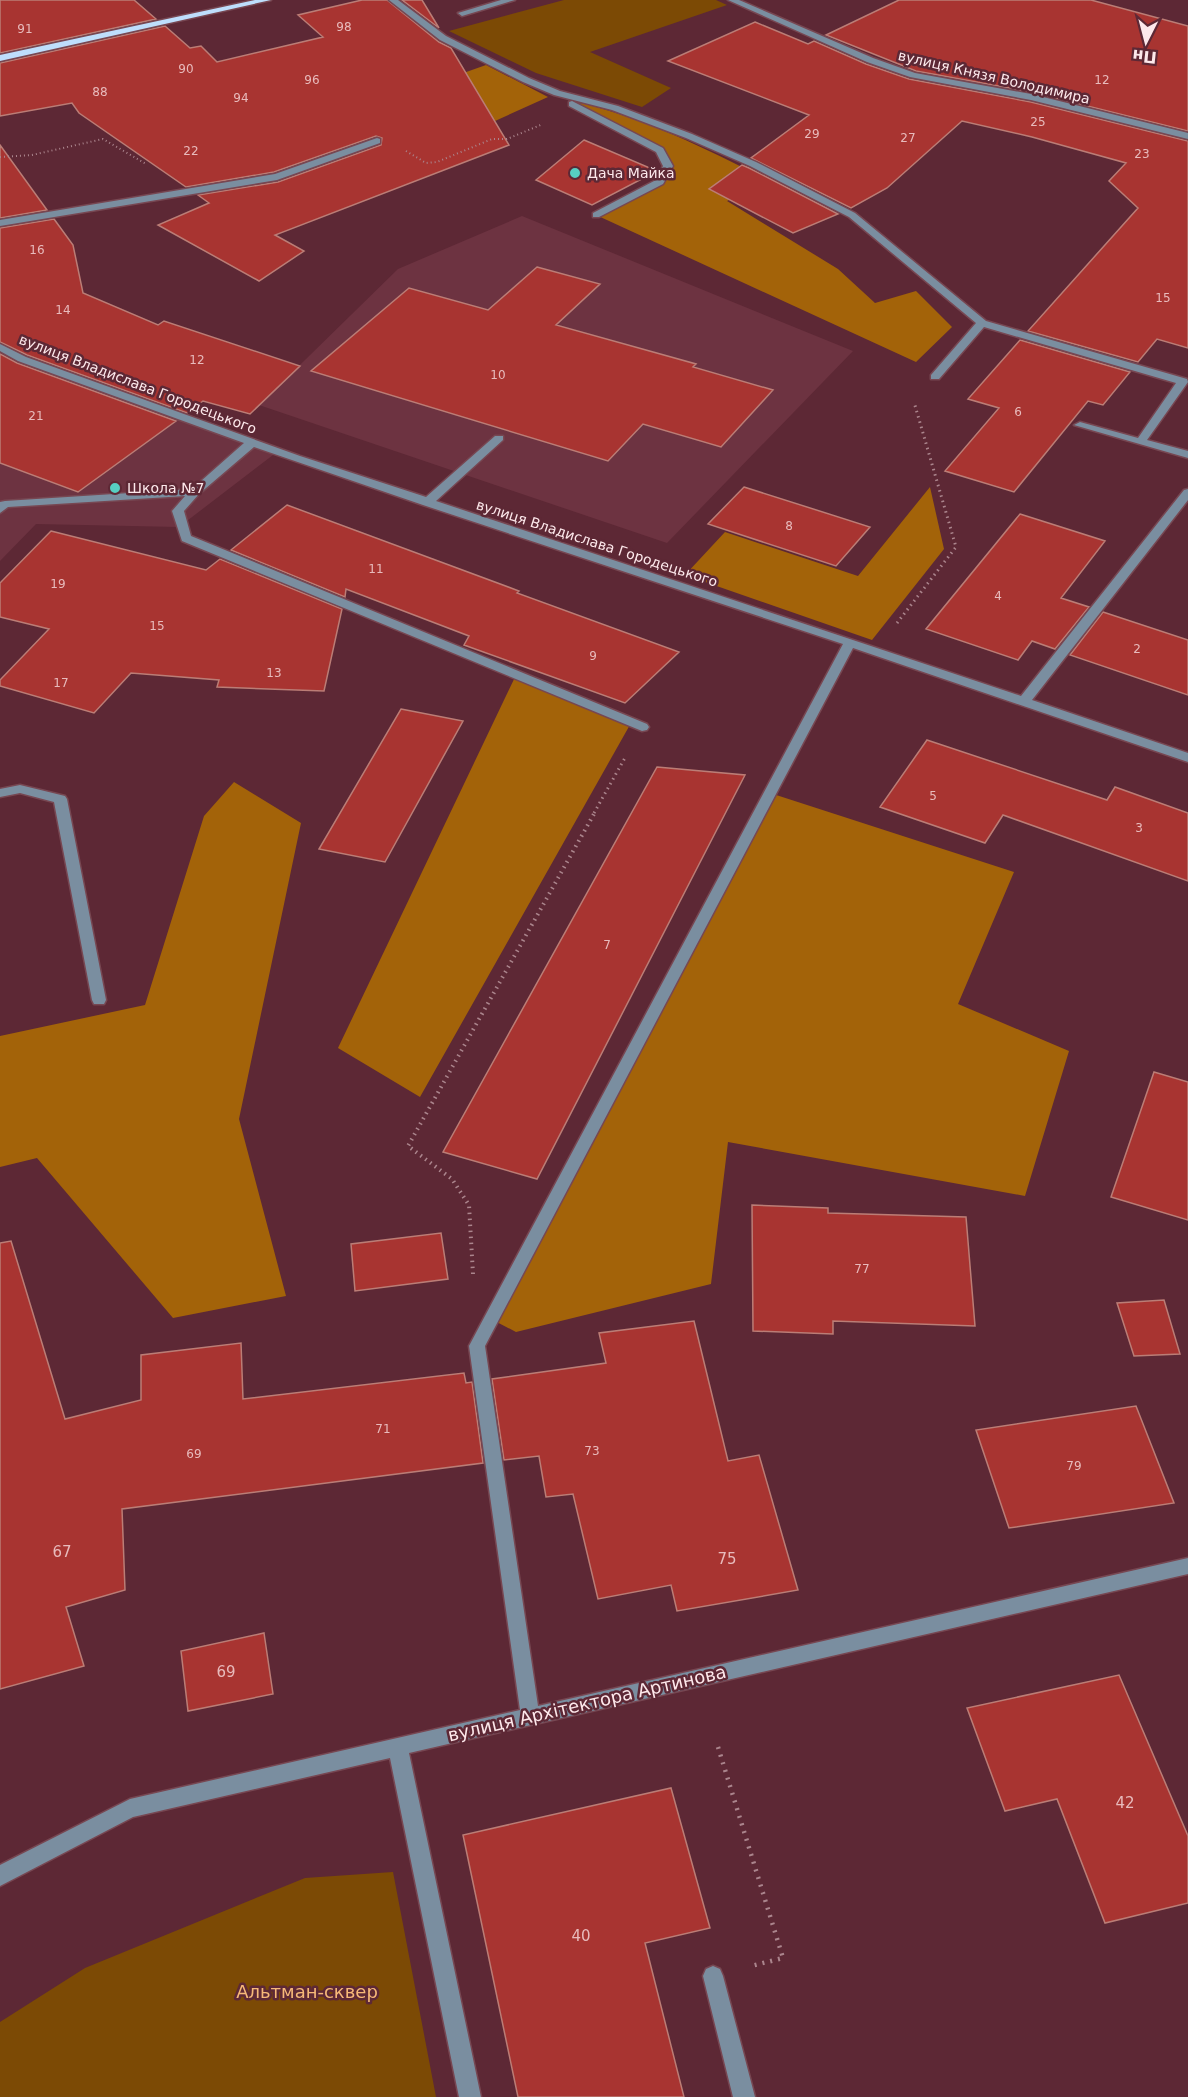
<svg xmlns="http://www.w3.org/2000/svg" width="1188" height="2097" font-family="'DejaVu Sans',sans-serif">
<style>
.built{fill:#6d3341}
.green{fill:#7c4a05}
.forest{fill:#a36309}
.building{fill:#a83431;stroke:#bb7d76;stroke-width:1.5}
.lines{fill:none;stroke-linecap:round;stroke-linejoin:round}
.minor-casing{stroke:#774752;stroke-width:3}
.major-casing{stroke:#774752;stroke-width:3}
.path-far3{stroke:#ab858d;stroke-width:2;stroke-dasharray:1 3;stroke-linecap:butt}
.path-far2{stroke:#ab858d;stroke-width:3;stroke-dasharray:1.5 4;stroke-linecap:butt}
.path-far1{stroke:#ab858d;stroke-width:4;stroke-dasharray:1.5 4.5;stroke-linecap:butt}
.path{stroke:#ab858d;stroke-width:4.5;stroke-dasharray:2 6;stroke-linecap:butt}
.minor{fill:#7a8ea0;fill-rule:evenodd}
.major{fill:#bedefc;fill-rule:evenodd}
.poi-dot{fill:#57cec2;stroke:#5d2835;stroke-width:2}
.labels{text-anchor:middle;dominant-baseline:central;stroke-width:5;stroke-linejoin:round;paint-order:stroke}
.number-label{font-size:12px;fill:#e8bbbc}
.far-street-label{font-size:14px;fill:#fde8eb;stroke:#5d2835}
.far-poi-label{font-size:14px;fill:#fde8eb;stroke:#5d2835;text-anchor:start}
.near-number-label{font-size:15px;fill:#e8bbbc}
.near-street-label{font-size:18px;fill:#fde8eb;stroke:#5d2835}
.near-park-label{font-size:18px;fill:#f7b978;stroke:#5d2835}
</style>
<rect width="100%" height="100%" fill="#5d2835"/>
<path class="built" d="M 522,216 L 853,351 L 667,543 L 259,405 L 398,269 Z
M 0,347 L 22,359 L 277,452 L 179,527 L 36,524 L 0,561 Z"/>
<path class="green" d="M 564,0 L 716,0 L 727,5 L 590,52 L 671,88 L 642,107 L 536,73 L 449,31 Z
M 393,1872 L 436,2097 L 0,2097 L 0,2022 L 85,1968 L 305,1878 Z"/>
<path class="forest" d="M 486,65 L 548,97 L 455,139 L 390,99 Z
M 581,103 C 647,119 708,150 768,180 L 727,201 L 838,269 L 875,303 L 916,291 L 952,327 L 916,362 L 596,215 L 660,182 L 668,166 L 660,150 L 576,106 Z
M 930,487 L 944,549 L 872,640 L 685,575 L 725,532 L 858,576 Z
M 516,675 L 631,723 L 420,1097 L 338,1048 Z
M 234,782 L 301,823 L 239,1119 L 286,1296 L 173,1318 L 37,1158 L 0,1167 L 0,1036 L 145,1005 L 204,816 Z
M 770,793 L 1014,872 L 958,1004 L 1069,1051 L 1025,1196 L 728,1142 L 711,1284 L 516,1332 L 491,1319 Z"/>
<path class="building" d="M 0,0 L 134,0 L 156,19 L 0,53 Z
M 362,0 L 387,0 L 439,42 L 451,48 L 509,145 L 275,235 L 304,251 L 259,281 L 158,225 L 209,203 L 198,195 L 278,182 L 381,145 L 382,138 L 376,136 L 274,172 L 186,187 L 79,113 L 72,103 L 0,116 L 0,63 L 165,26 L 190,48 L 201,46 L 217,62 L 323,37 L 298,15 Z
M 402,0 L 422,0 L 439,28 Z
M 899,0 L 1091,0 L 1188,26 L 1188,131 L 1031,92 L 916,71 L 826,35 Z
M 755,22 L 808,44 L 814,41 L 866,64 L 909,79 L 1031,102 L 1188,141 L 1188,348 L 1157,339 L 1138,362 L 1028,331 L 1138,208 L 1109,181 L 1126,163 L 1032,137 L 962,121 L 887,188 L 851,208 L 751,158 L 809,115 L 668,61 Z
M 584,140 L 657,171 L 592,205 L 536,180 Z
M 0,145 L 47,210 L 0,218 Z
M 742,165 L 749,168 L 838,214 L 793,233 L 709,189 Z
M 54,219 L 73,245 L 83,293 L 158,325 L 164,321 L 300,366 L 250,414 L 203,401 L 187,413 L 27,355 L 0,342 L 0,228 Z
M 537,267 L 600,284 L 556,325 L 696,364 L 693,367 L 773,390 L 721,447 L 643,424 L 608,461 L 311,371 L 409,288 L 488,310 Z
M 1020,340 L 1130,372 L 1103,405 L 1088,401 L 1014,492 L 945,471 L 999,408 L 968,399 Z
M 0,354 L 17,363 L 176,421 L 78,492 L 0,463 Z
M 744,487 L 870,527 L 836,566 L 708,524 Z
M 287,505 L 519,591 L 517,593 L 679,652 L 625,703 L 464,645 L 469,636 L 346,589 L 345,597 L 231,550 Z
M 1020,514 L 1105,541 L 1061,598 L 1089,607 L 1055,649 L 1032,641 L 1018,660 L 926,629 Z
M 51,531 L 206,570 L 220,559 L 342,609 L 324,691 L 217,687 L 219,680 L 131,673 L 94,713 L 0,686 L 0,680 L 49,629 L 0,617 L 0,583 Z
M 1103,612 L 1188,640 L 1188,695 L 1070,655 Z
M 401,709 L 463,721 L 385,862 L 319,849 Z
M 927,740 L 1107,800 L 1115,787 L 1188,813 L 1188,881 L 1003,815 L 985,843 L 880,807 Z
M 657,767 L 745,775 L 537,1179 L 443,1152 Z
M 1154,1072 L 1188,1082 L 1188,1220 L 1111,1197 Z
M 752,1205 L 828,1208 L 828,1213 L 966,1217 L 975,1326 L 833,1321 L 833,1334 L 753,1331 Z
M 441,1233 L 448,1279 L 355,1291 L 351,1244 Z
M 11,1241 L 65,1419 L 141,1400 L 141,1355 L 241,1343 L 243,1399 L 464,1373 L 466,1383 L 472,1382 L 483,1463 L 122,1509 L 125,1590 L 66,1607 L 84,1666 L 0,1689 L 0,1243 Z
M 1164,1300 L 1180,1354 L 1134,1356 L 1117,1303 Z
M 694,1321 L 728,1461 L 759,1455 L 798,1590 L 677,1611 L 671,1585 L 598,1599 L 573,1494 L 546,1497 L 539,1456 L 504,1460 L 492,1379 L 606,1363 L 599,1333 Z
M 1136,1406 L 1174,1503 L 1009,1528 L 976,1430 Z
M 264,1633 L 273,1694 L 188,1711 L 181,1651 Z
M 1119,1675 L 1188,1836 L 1188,1903 L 1105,1923 L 1057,1799 L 1005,1811 L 967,1708 Z
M 671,1788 L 710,1928 L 645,1943 L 684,2097 L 518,2097 L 463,1835 Z"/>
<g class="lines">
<defs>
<path id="minor" d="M 389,0 L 398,0 L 446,36 L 529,78 L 560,91 L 618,106 L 692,134 L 756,162 L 855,213 L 986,321 L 1187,379 L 1188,382 L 1147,440 L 1188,451 L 1188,458 L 1074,425 L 1080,422 L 1138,438 L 1176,383 L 984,327 L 939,379 L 931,379 L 931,375 L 976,323 L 849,217 L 750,166 L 686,138 L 612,110 L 554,95 L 523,82 L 440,40 Z
M 501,0 L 515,0 L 462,16 L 458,13 Z
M 728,0 L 739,0 L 873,58 L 915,73 L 1031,94 L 1188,133 L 1188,139 L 1031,100 L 910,77 L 867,62 Z
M 572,101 L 663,148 L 673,166 L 663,184 L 599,217 L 593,217 L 593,213 L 656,180 L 663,166 L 656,152 L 569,106 L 569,102 Z
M 377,138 L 380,139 L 380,143 L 277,180 L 0,226 L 0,220 L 275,174 Z
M 0,344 L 26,357 L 300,456 L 426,497 L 495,436 L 503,436 L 503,440 L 436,501 L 1021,696 L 1184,490 L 1188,489 L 1188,500 L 1032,700 L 1188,753 L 1188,762 L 853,648 L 485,1346 L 538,1706 L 1188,1558 L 1188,1574 L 409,1753 L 481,2097 L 459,2097 L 390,1758 L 133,1817 L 0,1886 L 0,1865 L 130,1799 L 520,1710 L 469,1346 L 843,644 L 423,505 L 254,447 L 199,494 L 184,511 L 191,536 L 647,724 L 649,727 L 647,730 L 642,731 L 182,541 L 172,511 L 185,496 L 8,507 L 0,513 L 0,502 L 5,501 L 192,489 L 244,443 L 18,361 L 0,351 Z
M 20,785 L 65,796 L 67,799 L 106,1000 L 104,1004 L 94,1004 L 92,1000 L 54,802 L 20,793 L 0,797 L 0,789 Z
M 713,1966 L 720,1969 L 723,1976 L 755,2097 L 733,2097 L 703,1976 L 706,1969 Z"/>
<path id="major" d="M 255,0 L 271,0 L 0,61 L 0,55 Z"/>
</defs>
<use href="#minor" class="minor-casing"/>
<use href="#major" class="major-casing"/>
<path class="path-far3" d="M 406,151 L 426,163 L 437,162 L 492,139 L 507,139 L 543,124
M 0,157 L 32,155 L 103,139 L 146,164"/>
<path class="path-far2" d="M 897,623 L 956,547 L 914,402
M 594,813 L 626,756"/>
<path class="path-far1" d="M 473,1274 L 469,1205 L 452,1179 L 408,1146 L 595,812"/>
<path class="path" d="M 718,1747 L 783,1958 L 751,1966"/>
<use href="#minor" class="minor"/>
<use href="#major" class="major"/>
</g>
<g class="poi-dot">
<circle cx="575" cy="173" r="6"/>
<circle cx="115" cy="488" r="6"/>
</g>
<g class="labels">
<g class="number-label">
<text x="344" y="27">98</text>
<text x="25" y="29">91</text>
<text x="186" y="69">90</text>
<text x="312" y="80">96</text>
<text x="1102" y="80">12</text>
<text x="100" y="92">88</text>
<text x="241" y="98">94</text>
<text x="1038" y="122">25</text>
<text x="812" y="134">29</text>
<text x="908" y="138">27</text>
<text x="191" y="151">22</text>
<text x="1142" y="154">23</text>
<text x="37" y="250">16</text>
<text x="1163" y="298">15</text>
<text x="63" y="310">14</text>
<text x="197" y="360">12</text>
<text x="498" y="375">10</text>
<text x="1018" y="412">6</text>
<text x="36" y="416">21</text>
<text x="789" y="526">8</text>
<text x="376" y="569">11</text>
<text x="58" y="584">19</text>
<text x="998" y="596">4</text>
<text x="157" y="626">15</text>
<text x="1137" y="649">2</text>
<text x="593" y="656">9</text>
<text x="274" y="673">13</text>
<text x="61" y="683">17</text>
<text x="933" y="796">5</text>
<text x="1139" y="828">3</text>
<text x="607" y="945">7</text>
<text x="862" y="1269">77</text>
<text x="383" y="1429">71</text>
<text x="592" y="1451">73</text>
<text x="194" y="1454">69</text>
<text x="1074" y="1466">79</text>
</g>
<g class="far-street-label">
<text transform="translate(994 77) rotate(13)">вулиця Князя Володимира</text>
<text transform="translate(138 384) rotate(21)">вулиця Владислава Городецького</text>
<text transform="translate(597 543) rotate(18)">вулиця Владислава Городецького</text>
</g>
<g class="far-poi-label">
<text x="587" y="173">Дача Майка</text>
<text x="127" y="488">Школа №7</text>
</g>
<g class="near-number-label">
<text x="62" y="1552">67</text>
<text x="727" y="1559">75</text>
<text x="226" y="1672">69</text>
<text x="1125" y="1803">42</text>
<text x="581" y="1936">40</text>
</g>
<g class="near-street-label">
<text transform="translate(587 1703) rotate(-13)">вулиця Архітектора Артинова</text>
</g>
<g class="near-park-label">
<text x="307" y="1991">Альтман-сквер</text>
</g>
</g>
<g transform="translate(1146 42) rotate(186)" stroke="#5d2835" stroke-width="4.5" paint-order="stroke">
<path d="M0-4.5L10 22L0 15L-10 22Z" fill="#fde8eb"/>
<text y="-9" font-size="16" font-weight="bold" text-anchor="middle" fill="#fde8eb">Пн</text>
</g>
</svg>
